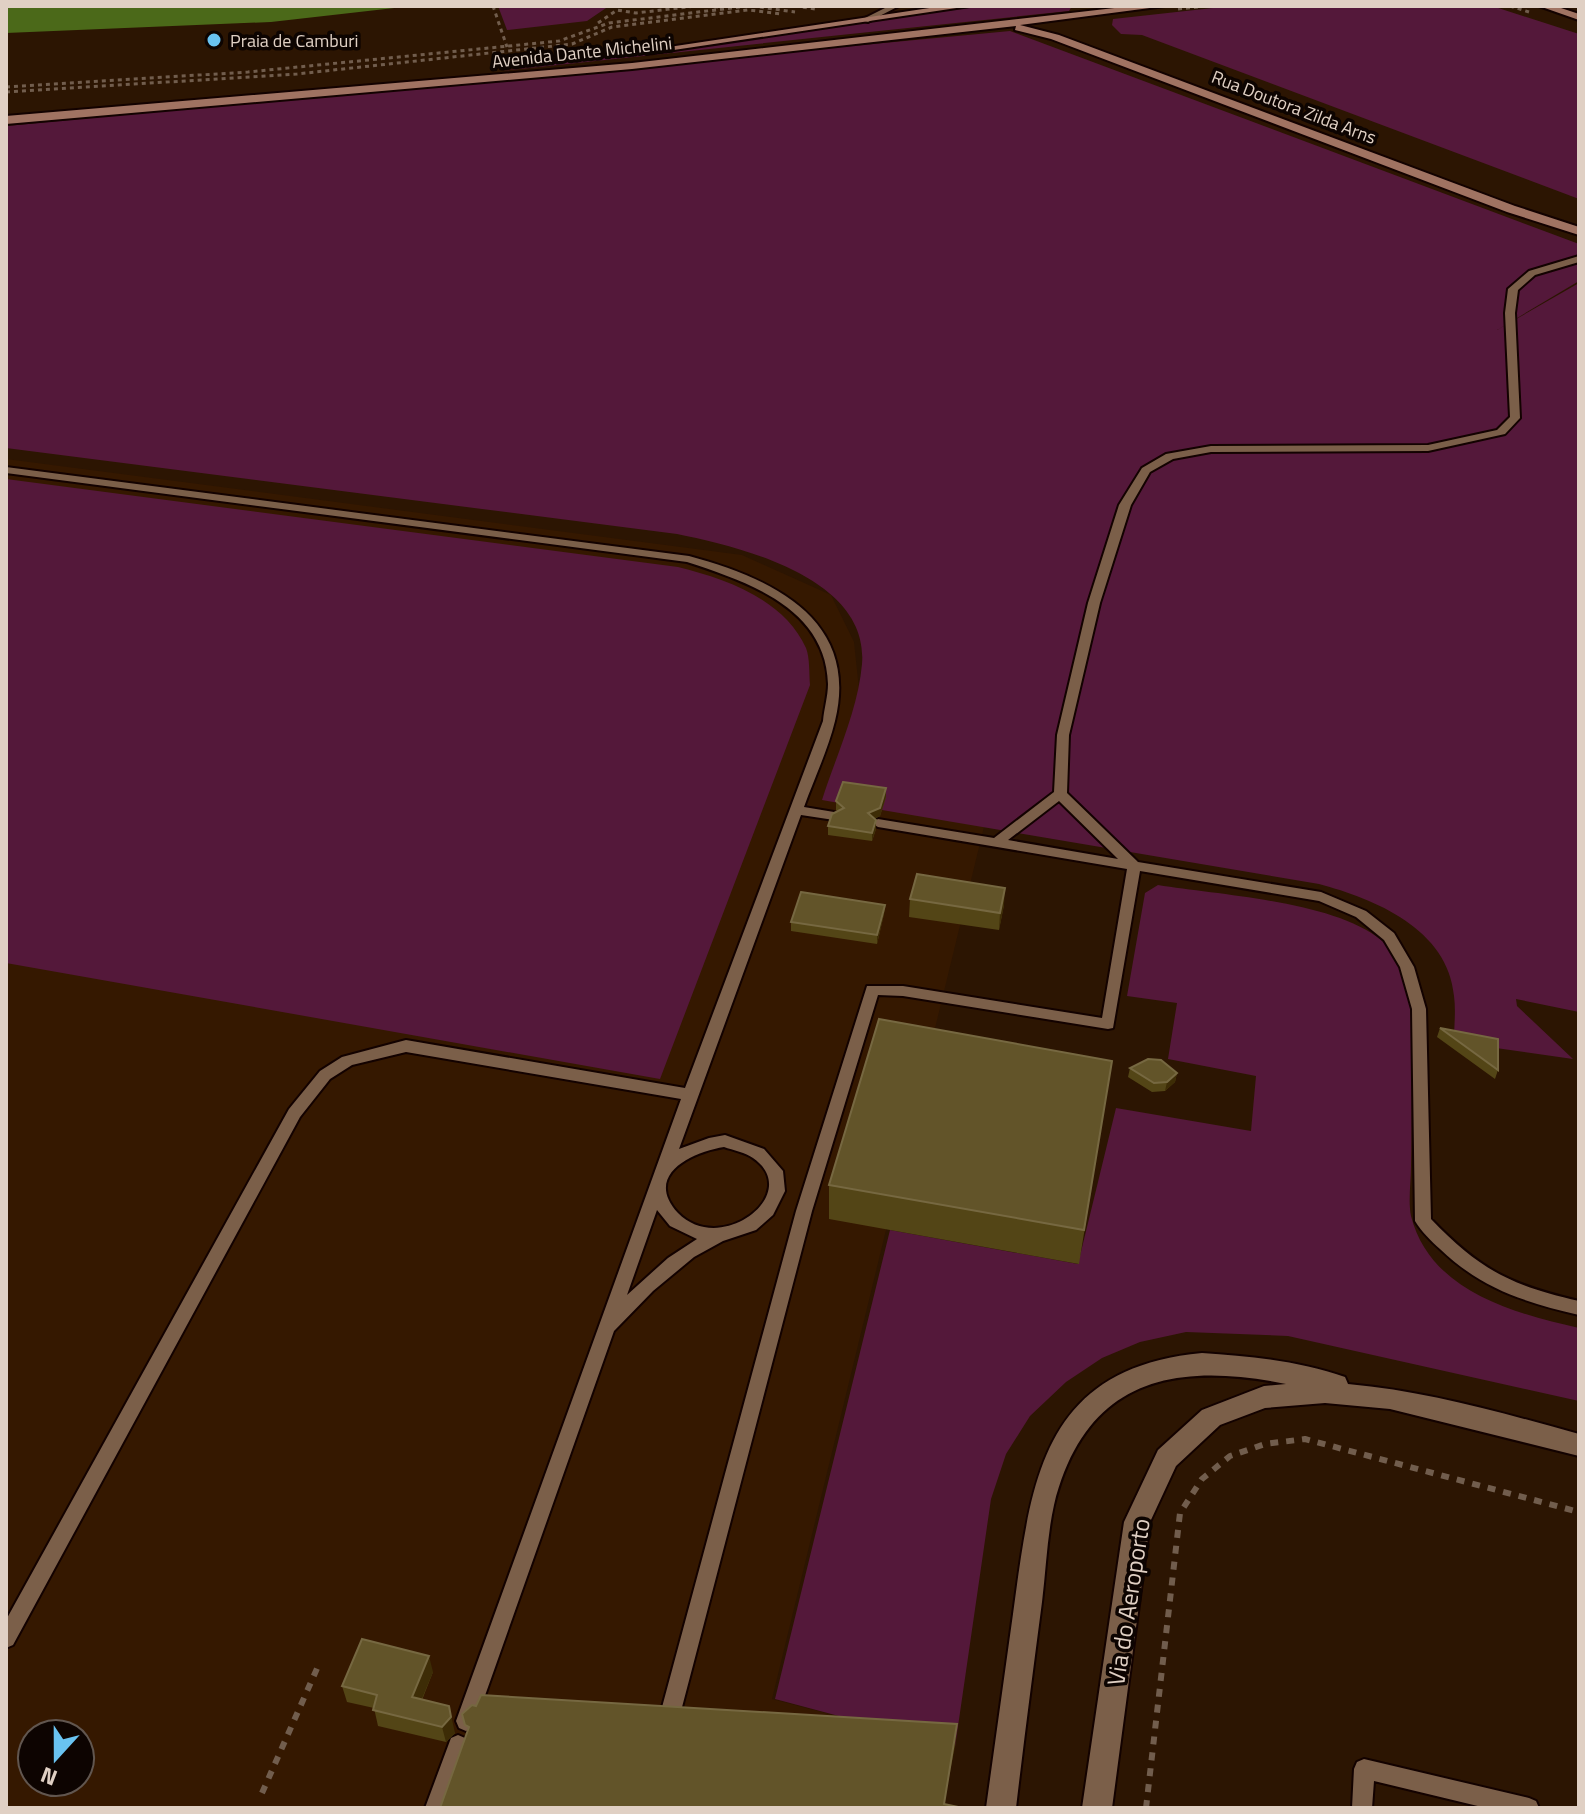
<svg xmlns="http://www.w3.org/2000/svg" width="1585" height="1814" font-family="'Titillium Web',sans-serif">
<style>
.built{fill:#351800;fill-rule:evenodd}
.green{fill:#54183a}
.water{fill:#4b6919}
.lines{fill:none;stroke-linecap:round;stroke-linejoin:round}
.service-casing{stroke:#130200;stroke-width:4}
.tertiary-casing{stroke:#130200;stroke-width:4}
.secondary-casing{stroke:#130200;stroke-width:4}
.path-far1{stroke:#715d4d;stroke-width:3;stroke-dasharray:4 4;stroke-linecap:butt}
.path{stroke:#715d4d;stroke-width:6;stroke-dasharray:8 8;stroke-linecap:butt}
.service{fill:#7b5f49;fill-rule:evenodd}
.tertiary{fill:#7b5f49;fill-rule:evenodd}
.secondary{fill:#a07362;fill-rule:evenodd}
.wall{fill:#534516}
.shaded-wall{fill:#3d2c06}
.building{fill:#625429;stroke:#766841;stroke-width:2}
.poi-dot{fill:#69c3f1;stroke:#0d0401;stroke-width:3}
.labels{text-anchor:middle;dominant-baseline:central;stroke-width:7;stroke-linejoin:round;paint-order:stroke}
.far-poi-label{font-size:18px;fill:#e0d0c4;stroke:#0d0401;text-anchor:start}
.far-street-label{font-size:18px;fill:#e0d0c4;stroke:#0d0401}
.near-street-label{font-size:24px;fill:#e0d0c4;stroke:#0d0401}
</style>
<rect width="100%" height="100%" fill="#2c1502"/>
<path class="built" d="M 6,459 L 742,555 L 831,595 L 854,642 L 859,689 L 990,802 L 772,1699 L 955,1747 L 942,1808 L 6,1808 ZM 32,1734 L 80,1734 L 80,1782 L 32,1782 Z"/>
<path class="green" d="M 498,6 L 609,6 L 587,21 L 507,30 Z
M 983,6 L 1072,6 L 1069,11 L 500,71 Z
M 1231,6 L 1492,6 L 1579,34 L 1579,199 L 1142,35 L 1121,34 L 1112,25 L 1113,19 Z
M 1010,31 L 1579,244 L 1579,281 L 1497,330 L 1579,283 L 1579,1012 L 1516,999 L 1517,1006 L 1573,1059 L 1496,1048 L 1495,1079 L 1494,1047 L 1454,1040 C 1454,1026 1456,1011 1454,996 C 1448,929 1375,899 1319,884 L 882,810 L 885,797 L 839,803 L 822,800 C 836,756 858,710 862,664 C 869,578 741,547 677,534 L 6,448 L 6,126 Z
M 6,479 L 678,567 C 726,579 784,599 806,648 C 810,658 809,674 810,685 L 660,1079 L 6,963 Z
M 1158,885 C 1219,895 1334,901 1381,940 C 1416,969 1416,1009 1413,1051 C 1411,1089 1412,1128 1411,1167 C 1411,1182 1408,1201 1411,1216 C 1430,1291 1513,1313 1579,1328 L 1579,1401 L 1288,1336 L 1186,1332 L 1140,1342 L 1102,1358 L 1066,1382 L 1030,1416 L 1006,1454 L 991,1499 L 955,1747 L 775,1699 L 890,1230 L 1078,1264 L 1116,1108 L 1251,1131 L 1256,1076 L 1168,1059 L 1177,1003 L 1127,996 L 1145,893 Z"/>
<path class="water" d="M 6,6 L 412,6 L 271,22 L 6,33 Z"/>
<g class="lines">
<defs>
<path id="service" d="M 889,6 L 899,6 L 868,22 L 861,20 Z
M 1579,256 L 1579,262 L 1535,275 L 1518,290 L 1515,313 L 1520,418 L 1505,434 L 1428,451 L 1211,452 L 1173,459 L 1150,472 L 1131,505 L 1100,603 L 1069,735 L 1067,793 L 1138,862 L 1321,892 L 1366,911 L 1394,933 L 1414,967 L 1426,1009 L 1431,1219 C 1480,1270 1510,1285 1579,1301 L 1579,1315 C 1524,1302 1482,1289 1440,1249 C 1431,1241 1421,1231 1415,1221 L 1412,1009 L 1400,967 L 1384,940 L 1356,917 L 1319,901 L 1140,871 L 1113,1028 L 1108,1029 L 903,996 L 878,995 L 812,1211 L 681,1711 L 678,1718 L 671,1721 L 664,1718 L 661,1711 L 796,1211 L 867,986 L 903,986 L 1102,1018 L 1127,869 L 878,827 L 871,823 L 878,819 L 994,838 L 1054,792 L 1057,735 L 1088,603 L 1119,505 L 1142,468 L 1166,454 L 1211,446 L 1428,445 L 1497,430 L 1510,417 L 1505,313 L 1508,289 L 1529,271 ZM 1059,801 L 1118,859 L 1008,840 Z
M 6,467 L 689,556 C 771,578 860,619 835,721 C 828,750 814,779 804,807 L 834,812 L 841,816 L 834,820 L 801,815 L 679,1149 L 709,1138 L 725,1135 L 764,1149 L 783,1171 L 785,1191 L 773,1215 L 756,1230 L 723,1241 L 694,1257 L 653,1291 L 614,1331 L 476,1721 L 473,1728 L 466,1731 L 459,1728 L 456,1721 L 681,1099 L 406,1052 L 352,1065 L 330,1079 L 300,1117 L 13,1645 L 6,1648 L 6,1620 L 289,1109 L 320,1071 L 342,1057 L 406,1040 L 685,1088 L 823,721 C 824,709 828,696 828,684 C 826,608 748,582 687,562 L 6,473 ZM 724,1147 C 733,1150 746,1153 753,1158 C 804,1193 721,1257 678,1213 C 643,1175 692,1152 724,1147 ZM 657,1210 L 670,1226 L 697,1239 L 668,1258 L 627,1295 Z
M 458,1735 L 465,1738 L 468,1745 L 445,1808 L 425,1808 L 451,1738 Z
M 1364,1759 L 1529,1798 L 1536,1801 L 1539,1808 L 1486,1808 L 1374,1781 L 1372,1808 L 1352,1808 L 1354,1769 L 1357,1762 Z"/>
<path id="tertiary" d="M 1202,1353 C 1249,1356 1300,1361 1345,1377 L 1348,1384 C 1427,1391 1503,1413 1579,1434 L 1579,1456 L 1390,1409 L 1325,1403 L 1265,1408 L 1220,1425 L 1176,1466 L 1150,1522 L 1112,1808 L 1082,1808 L 1124,1522 L 1158,1450 L 1202,1410 L 1264,1386 L 1286,1384 C 1172,1361 1085,1380 1054,1505 C 1047,1536 1046,1570 1042,1602 C 1033,1671 1024,1739 1016,1808 L 986,1808 C 995,1743 1004,1679 1013,1614 C 1031,1482 1041,1368 1202,1353 Z"/>
<path id="secondary" d="M 943,6 L 970,6 L 647,54 L 642,51 Z
M 1132,6 L 1165,6 L 1020,25 L 1059,35 L 1515,206 L 1579,227 L 1579,235 L 1507,212 L 1051,39 L 1015,30 L 1016,26 L 632,69 L 6,124 L 6,116 L 632,63 Z
M 1539,6 L 1555,6 L 1579,14 L 1579,20 Z"/>
</defs>
<use href="#service" class="service-casing"/>
<use href="#tertiary" class="tertiary-casing"/>
<use href="#secondary" class="secondary-casing"/>
<path class="path-far1" d="M 493,6 L 507,47
M 706,6 L 718,7
M 752,6 L 795,12
M 795,6 L 815,9
M 1510,6 L 1529,12
M 1178,9 L 1208,6
M 598,23 L 617,10 L 636,13 L 696,6
M 6,87 L 248,72 L 559,41 L 609,23 L 748,6
M 6,92 L 297,74 L 572,44 L 612,27 L 748,10 L 782,14"/>
<path class="path" d="M 262,1793 L 319,1664
M 1146,1808 L 1180,1513 L 1202,1479 L 1230,1456 L 1265,1444 L 1305,1439 L 1579,1512"/>
<use href="#service" class="service"/>
<use href="#tertiary" class="tertiary"/>
<use href="#secondary" class="secondary"/>
</g>
<path class="wall" d="M 886,788 L 886,797 L 880,816 L 874,819 L 876,829 L 872,841 L 828,835 L 828,826 L 838,811 L 836,810 L 836,801 Z
M 910,899 L 1004,905 L 999,930 L 909,917 Z
M 885,905 L 884,914 L 877,944 L 791,931 L 791,922 Z
M 1440,1028 L 1498,1070 L 1495,1079 L 1437,1037 Z
M 1112,1061 L 1079,1264 L 829,1219 L 829,1185 Z
M 1130,1068 L 1177,1073 L 1175,1082 L 1165,1091 L 1152,1092 L 1128,1077 Z
M 433,1672 L 422,1700 L 455,1733 L 446,1742 L 378,1726 L 374,1708 L 347,1702 L 342,1686 Z"/>
<path class="shaded-wall" d="M 886,788 L 886,797 L 880,816 L 868,822 L 868,813 Z
M 876,820 L 876,829 L 872,841 L 872,833 Z
M 1005,888 L 1004,905 L 999,930 L 1000,913 Z
M 885,905 L 884,914 L 877,944 L 877,935 Z
M 1177,1073 L 1175,1082 L 1165,1091 L 1167,1082 Z
M 429,1656 L 433,1672 L 416,1713 L 412,1697 Z
M 449,1706 L 455,1733 L 446,1742 L 442,1727 Z
M 957,1724 L 955,1747 L 943,1808 Z"/>
<path class="building" d="M 843,782 L 886,788 L 880,808 L 868,813 L 876,820 L 872,833 L 828,826 L 832,814 L 844,808 L 836,801 Z
M 917,874 L 1005,888 L 1000,913 L 910,899 Z
M 801,892 L 885,905 L 877,935 L 791,922 Z
M 879,1019 L 1112,1061 L 1084,1230 L 829,1185 Z
M 1440,1028 L 1498,1039 L 1498,1070 Z
M 1148,1059 L 1161,1060 L 1177,1073 L 1167,1082 L 1154,1083 L 1130,1068 Z
M 362,1639 L 429,1656 L 412,1697 L 449,1706 L 451,1717 L 442,1727 L 373,1710 L 377,1695 L 342,1686 Z
M 481,1695 L 957,1724 L 944,1804 L 963,1808 L 440,1808 L 469,1727 L 465,1725 L 462,1714 L 472,1705 L 476,1706 Z"/>
<circle class="poi-dot" cx="214" cy="40" r="8"/>
<g class="labels">
<g class="far-poi-label">
<text x="230" y="40">Praia de Camburi</text>
</g>
<g class="far-street-label">
<text transform="translate(582 52) rotate(-6)">Avenida Dante Michelini</text>
<text transform="translate(1294 107) rotate(21)">Rua Doutora Zilda Arns</text>
</g>
<g class="near-street-label">
<text transform="translate(1128 1602) rotate(-81)">Via do Aeroporto</text>
</g>
</g>
<rect width="1585" height="1814" fill="none" stroke="#e0d0c4" stroke-width="16"/>
<g transform="translate(56 1758) rotate(201)"><circle r="38" fill="#0d0401" stroke="#61564f" stroke-width="2"/>
<path d="M0-6L14 30L0 20L-14 30Z" fill="#69c3f1"/>
<text y="-12" font-size="22" font-weight="bold" text-anchor="middle" fill="#e0d0c4">N</text>
</g>
</svg>
